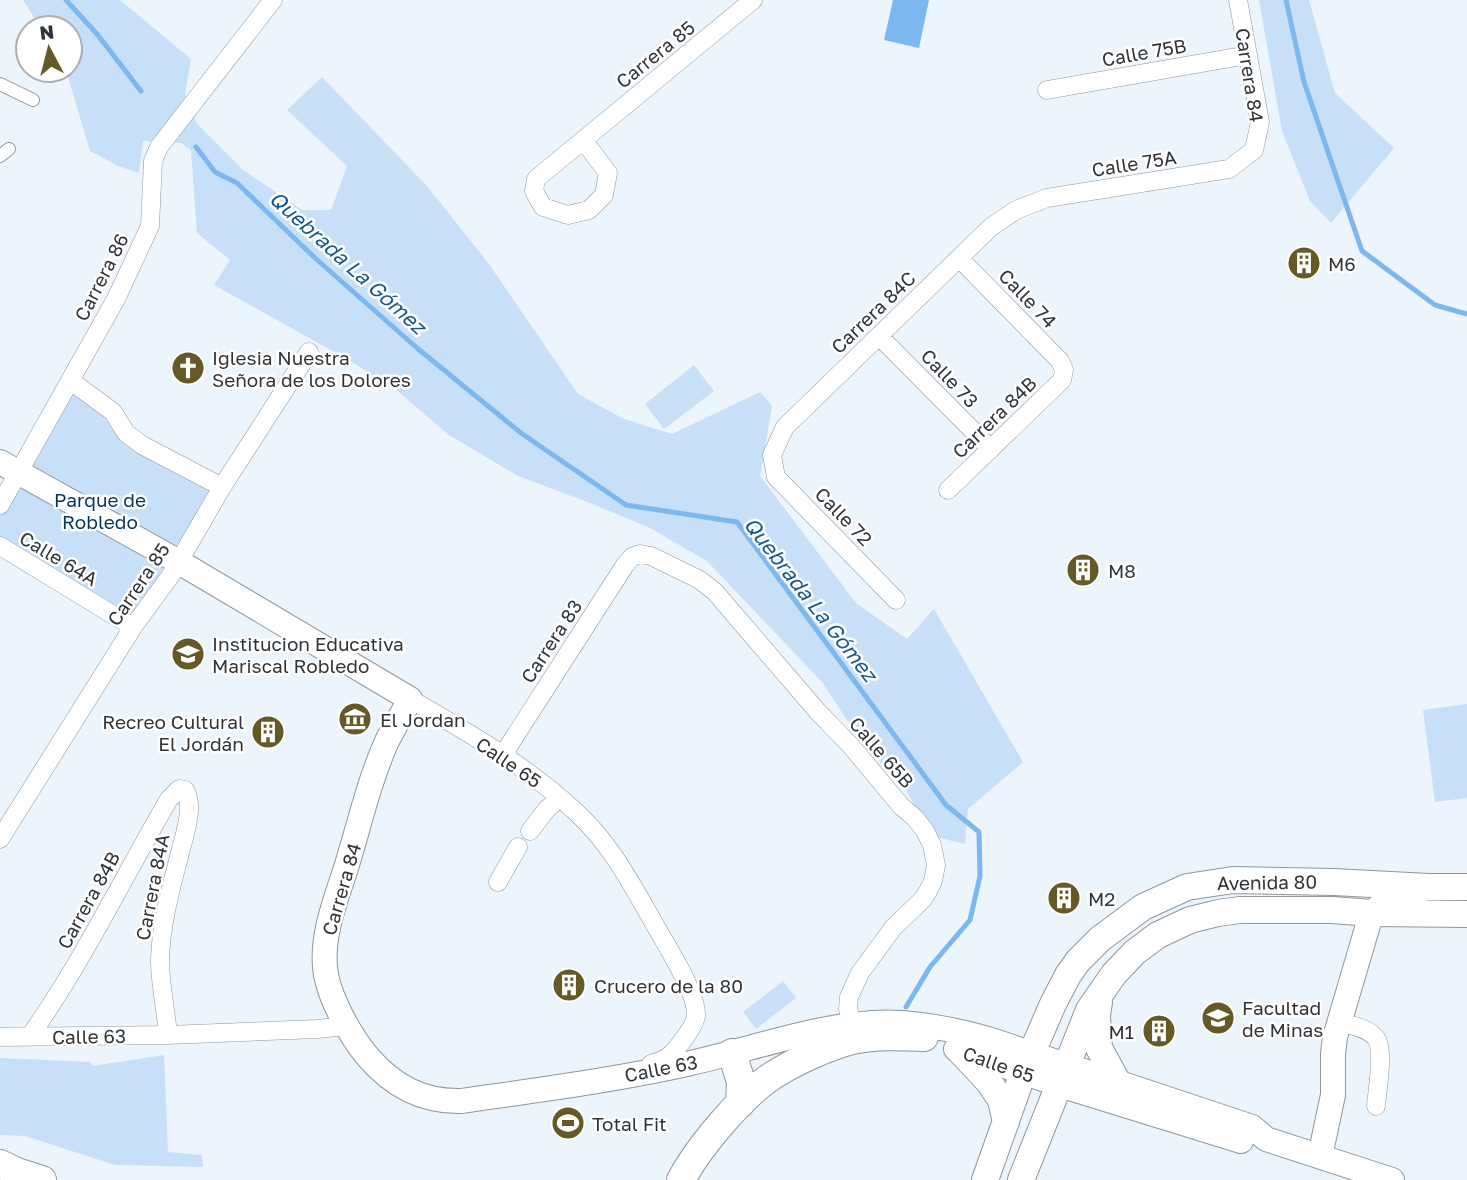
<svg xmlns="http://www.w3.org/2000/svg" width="1467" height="1180" font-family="'Golos Text',sans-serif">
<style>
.green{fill:#c7e0f8}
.water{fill:#7cb8ef}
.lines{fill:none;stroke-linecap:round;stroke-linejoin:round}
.stream{stroke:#7cb8ef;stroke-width:5}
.pedestrian-casing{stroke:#8e969d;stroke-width:14}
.minor-casing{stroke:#8e969d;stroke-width:19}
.secondary-casing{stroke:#8e969d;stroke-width:26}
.primary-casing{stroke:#8e969d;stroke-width:28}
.trunk-casing{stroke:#8e969d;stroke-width:30}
.pedestrian{stroke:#fff;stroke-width:12}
.minor{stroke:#fff;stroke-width:18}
.secondary{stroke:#fff;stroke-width:24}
.primary{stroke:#fff;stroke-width:26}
.trunk{stroke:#fff;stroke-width:28}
.labels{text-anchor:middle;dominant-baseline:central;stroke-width:5;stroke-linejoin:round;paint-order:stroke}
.street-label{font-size:19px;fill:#313437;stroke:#fff}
.poi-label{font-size:19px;fill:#313437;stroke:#fff;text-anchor:start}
.park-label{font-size:19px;fill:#053558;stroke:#fff}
.water-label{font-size:21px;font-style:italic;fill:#17598c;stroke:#fff}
</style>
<rect width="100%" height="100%" fill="#ecf4fc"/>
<path class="green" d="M 23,0 L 120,0 L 191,59 L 185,94 L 197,124 L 242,169 L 302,210 L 331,210 L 347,166 L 287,110 L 322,77 L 427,186 L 489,264 L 578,394 L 624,419 L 672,434 L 760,392 L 772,406 L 760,476 L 856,603 L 907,639 L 934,609 L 1023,762 L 968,809 L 965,844 L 932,836 L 906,790 L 861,741 L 822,682 L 707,561 L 650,528 L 590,503 L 518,476 L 449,435 L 394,388 L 347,359 L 214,285 L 230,260 L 197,233 L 191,150 L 181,143 L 143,141 L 139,173 L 118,166 L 90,151 L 66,70 L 70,70 L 70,28 L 41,28 Z
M 1259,0 L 1309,0 L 1335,93 L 1394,148 L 1331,223 L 1310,201 L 1282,131 Z
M 694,365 L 714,391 L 664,429 L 645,404 Z
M 69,392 L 95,408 L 117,432 L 211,489 L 134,617 L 0,538 L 0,513 Z
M 1467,704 L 1467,798 L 1435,802 L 1423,710 Z
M 783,981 L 796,998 L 756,1029 L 743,1012 Z
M 164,1055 L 168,1152 L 202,1155 L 203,1167 L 115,1165 L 25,1136 L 0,1135 L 0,1058 L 91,1062 L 92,1066 Z"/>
<path class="water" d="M 893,0 L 929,0 L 919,48 L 884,40 Z"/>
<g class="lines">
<path class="stream" d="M 66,0 L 97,34 L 141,91
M 1286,0 L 1304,82 L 1362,251 L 1435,305 L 1467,314
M 196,147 L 215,172 L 237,183 L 315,258 L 417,348 L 521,433 L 626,505 L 737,522 L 946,805 L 979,832 L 980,876 L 970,920 L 930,967 L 906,1007"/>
<defs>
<path id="pedestrian" d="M 0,84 L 33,100
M 0,156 L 9,149"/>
<path id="minor" d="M 1047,90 L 1248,55
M 583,140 L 608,173 L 604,195 L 589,210 L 568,215 L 543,207 L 534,191 L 536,179 L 753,0
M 879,336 L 991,449
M 71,381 L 113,412 L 126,433 L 142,445 L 222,487
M 948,490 L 1062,380 L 1064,370 L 1060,361 L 959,258
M 0,505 L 116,299 L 150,226 L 153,161 L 159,147 L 273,0
M 0,546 L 133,627
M 896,600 L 776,477 L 772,455 L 785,427 L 991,227 L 1016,210 L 1047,198 L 1229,169 L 1254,150 L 1260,122 L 1238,0
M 410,699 C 468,732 528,767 576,812 C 611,844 632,885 655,925 C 667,947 697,992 696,1016 C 695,1026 677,1049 670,1055 C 665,1060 657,1062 651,1064
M 505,758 L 508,747 L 625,565 L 632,557 L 640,554 L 651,556 L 700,580 L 715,592 L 818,712 L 851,746 L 901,806 L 915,818 L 925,831 L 932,845 L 936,865 L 933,881 L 928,891 L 923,899 L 893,928 L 860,973 L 849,997 L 848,1009 L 853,1025
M 530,831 L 547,809 L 560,798
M 0,839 L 133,627 L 171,575 L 222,487 L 309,352
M 498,882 L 518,847
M 1338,1022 C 1350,1025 1365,1027 1374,1036 C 1386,1046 1377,1090 1376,1106
M 30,1036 C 83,961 123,878 169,799 L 179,789 L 185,790 C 195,806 184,836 180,853 C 171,888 161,923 160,960 C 160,985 166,1010 168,1035
M 0,1037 L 168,1035 L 317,1029 L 347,1026"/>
<path id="secondary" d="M 0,462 L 179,562 L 410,699 C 403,713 394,727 387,741 C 369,781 359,826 346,868 C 336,899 322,933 325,967 C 327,994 350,1036 368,1057 C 393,1086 422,1102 461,1101 C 537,1090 616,1080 691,1063 C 752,1049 811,1027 873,1023 C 911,1020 952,1029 988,1039 L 1252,1127 L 1266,1139 L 1392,1180
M 956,1049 L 1060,1085 L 1241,1141
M 1320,1156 L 1333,1095 L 1333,1054 L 1335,1037 L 1368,925 L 1372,913 L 1384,902 L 1426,888"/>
<path id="primary" d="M 1099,1002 L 1097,1016 L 1099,1048 L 1118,1083
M 959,1050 L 989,1082 L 1001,1100 L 1006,1122
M 985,1180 L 1023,1073 L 1053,1004 L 1068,975 L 1078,961 L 1100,939 L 1143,907 L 1187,887 L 1233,880 L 1334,882 L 1428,887 L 1467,887
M 1021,1180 L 1089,1010 L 1114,974 L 1135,952 L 1158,935 L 1190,920 L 1218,913 L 1240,910 L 1332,910 L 1372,913 L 1467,914"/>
<path id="trunk" d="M 732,1053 L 741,1082 L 740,1104
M 0,1164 L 17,1172 L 42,1180
M 681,1180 C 698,1148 740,1098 769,1078 C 791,1063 828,1046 853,1040 C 876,1035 900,1036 924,1037"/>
</defs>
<use href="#pedestrian" class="pedestrian-casing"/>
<use href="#minor" class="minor-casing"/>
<use href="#secondary" class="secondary-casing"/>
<use href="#primary" class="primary-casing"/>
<use href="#trunk" class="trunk-casing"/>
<use href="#pedestrian" class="pedestrian"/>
<use href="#minor" class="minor"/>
<use href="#secondary" class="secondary"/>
<use href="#primary" class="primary"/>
<use href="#trunk" class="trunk"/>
</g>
<defs>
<symbol id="building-disc" viewBox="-11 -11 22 22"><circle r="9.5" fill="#655a27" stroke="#fff"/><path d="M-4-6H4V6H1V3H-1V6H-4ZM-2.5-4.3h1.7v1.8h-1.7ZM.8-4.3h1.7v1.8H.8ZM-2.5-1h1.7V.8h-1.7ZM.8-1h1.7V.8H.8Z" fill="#fff"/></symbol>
<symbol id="church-disc" viewBox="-11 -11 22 22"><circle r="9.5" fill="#655a27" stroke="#fff"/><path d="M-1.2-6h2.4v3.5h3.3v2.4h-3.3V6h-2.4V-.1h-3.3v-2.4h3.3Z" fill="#fff"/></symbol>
<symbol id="school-disc" viewBox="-11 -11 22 22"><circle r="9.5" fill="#655a27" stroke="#fff"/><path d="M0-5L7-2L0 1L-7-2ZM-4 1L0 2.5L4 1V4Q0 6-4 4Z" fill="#fff"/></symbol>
<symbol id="museum-disc" viewBox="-11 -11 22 22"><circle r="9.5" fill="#655a27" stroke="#fff"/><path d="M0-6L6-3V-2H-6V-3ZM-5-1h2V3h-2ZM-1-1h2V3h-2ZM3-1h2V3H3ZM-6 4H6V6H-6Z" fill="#fff"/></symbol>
<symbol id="university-disc" viewBox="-11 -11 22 22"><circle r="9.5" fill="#655a27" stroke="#fff"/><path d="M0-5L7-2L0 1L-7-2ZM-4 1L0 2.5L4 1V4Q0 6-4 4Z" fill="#fff"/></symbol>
<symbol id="stadium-disc" viewBox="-11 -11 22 22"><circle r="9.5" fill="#655a27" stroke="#fff"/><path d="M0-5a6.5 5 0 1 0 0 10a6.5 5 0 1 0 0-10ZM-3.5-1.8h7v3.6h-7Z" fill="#fff"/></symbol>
</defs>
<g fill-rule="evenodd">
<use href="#building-disc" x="1285" y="244" width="38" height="38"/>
<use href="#church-disc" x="169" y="349" width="38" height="38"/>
<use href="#building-disc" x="1064" y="551" width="38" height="38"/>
<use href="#school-disc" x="169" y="635" width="38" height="38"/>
<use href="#museum-disc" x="336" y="700" width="38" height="38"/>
<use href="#building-disc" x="249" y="713" width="38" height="38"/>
<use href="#building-disc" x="1045" y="879" width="38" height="38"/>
<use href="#building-disc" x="550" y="966" width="38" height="38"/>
<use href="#university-disc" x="1199" y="999" width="38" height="38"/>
<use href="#building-disc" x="1140" y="1012" width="38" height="38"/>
<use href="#stadium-disc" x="549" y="1104" width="38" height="38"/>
</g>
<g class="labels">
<g class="street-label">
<text transform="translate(1144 52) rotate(-10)">Calle 75B</text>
<text transform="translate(655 54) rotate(-39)">Carrera 85</text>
<text transform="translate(1250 75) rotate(81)">Carrera 84</text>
<text transform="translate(1134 163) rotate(-9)">Calle 75A</text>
<text transform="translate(101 277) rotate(-63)">Carrera 86</text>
<text transform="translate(1028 298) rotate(46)">Calle 74</text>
<text transform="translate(873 312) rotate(-44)">Carrera 84C</text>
<text transform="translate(950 378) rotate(46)">Calle 73</text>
<text transform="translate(994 417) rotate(-44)">Carrera 84B</text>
<text transform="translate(844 516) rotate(46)">Calle 72</text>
<text transform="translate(59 558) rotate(31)">Calle 64A</text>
<text transform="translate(138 584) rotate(-56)">Carrera 85</text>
<text transform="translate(551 641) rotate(-57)">Carrera 83</text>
<text transform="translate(882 752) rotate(49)">Calle 65B</text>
<text transform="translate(509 762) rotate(34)">Calle 65</text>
<text transform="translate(1267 882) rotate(-1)">Avenida 80</text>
<text transform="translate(152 887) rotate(-79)">Carrera 84A</text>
<text transform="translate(341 889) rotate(-74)">Carrera 84</text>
<text transform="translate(88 900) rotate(-61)">Carrera 84B</text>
<text transform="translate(89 1036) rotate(-1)">Calle 63</text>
<text transform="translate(999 1064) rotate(19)">Calle 65</text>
<text transform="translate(661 1068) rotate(-11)">Calle 63</text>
</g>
<g class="poi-label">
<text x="1328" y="263">M6</text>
<text x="212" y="357">Iglesia Nuestra<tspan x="212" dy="22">Señora de los Dolores</tspan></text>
<text x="1108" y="570">M8</text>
<text x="212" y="643">Institucion Educativa<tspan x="212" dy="22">Mariscal Robledo</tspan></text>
<text x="380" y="719">El Jordan</text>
<text x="244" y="721" text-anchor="end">Recreo Cultural<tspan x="244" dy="22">El Jordán</tspan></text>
<text x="1088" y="898">M2</text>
<text x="594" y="985">Crucero de la 80</text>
<text x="1242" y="1007">Facultad<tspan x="1242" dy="22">de Minas</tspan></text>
<text x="1134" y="1031" text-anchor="end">M1</text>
<text x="592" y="1123">Total Fit</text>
</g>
<g class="park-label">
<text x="100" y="499">Parque de<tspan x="100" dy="22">Robledo</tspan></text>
</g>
<g class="water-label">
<text transform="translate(348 262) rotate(42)">Quebrada La Gómez</text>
<text transform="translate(811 599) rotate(52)">Quebrada La Gómez</text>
</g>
</g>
<g transform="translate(49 49) rotate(353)"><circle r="33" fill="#ffffff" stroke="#adaeaf" stroke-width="2"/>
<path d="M0-5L12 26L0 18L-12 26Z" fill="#655a27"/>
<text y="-10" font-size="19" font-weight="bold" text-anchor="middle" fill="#313437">N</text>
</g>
</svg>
